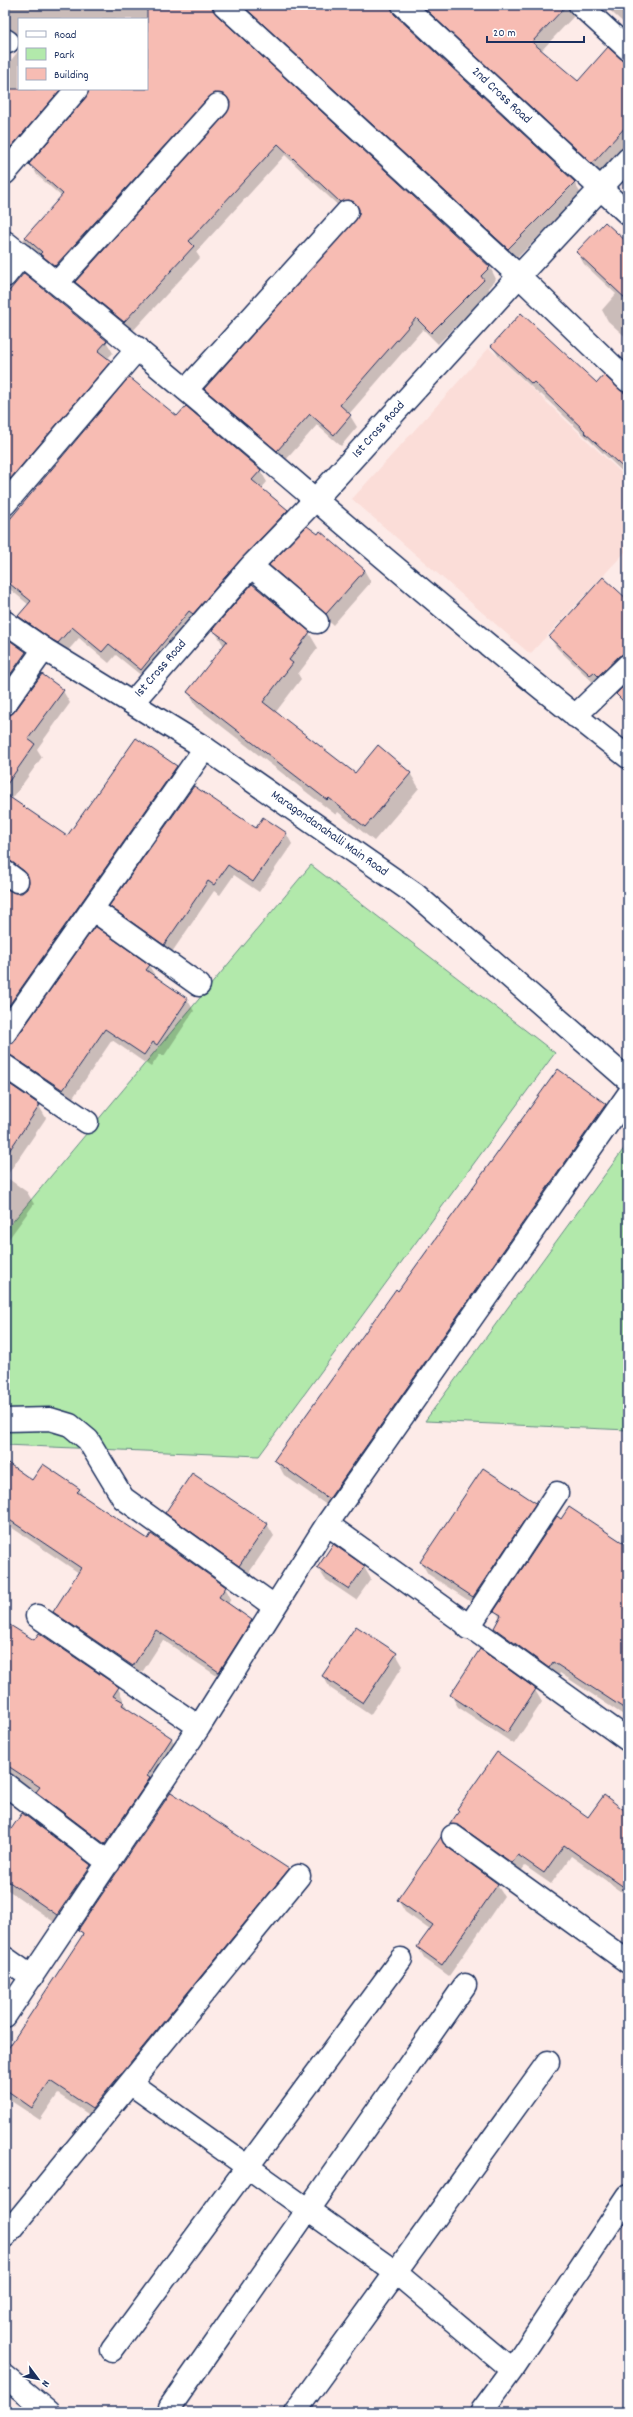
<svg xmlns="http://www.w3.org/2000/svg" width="633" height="2417" font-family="Dekko,sans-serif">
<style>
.built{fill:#fbddd8}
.green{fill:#b2e9ab;stroke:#668c84}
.shadow{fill:#0003}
.building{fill:#f7bcb3;stroke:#1b2f5e}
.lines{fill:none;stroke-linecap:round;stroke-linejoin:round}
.minor-casing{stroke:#1b2f5e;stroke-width:25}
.tertiary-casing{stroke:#1b2f5e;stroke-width:25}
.minor{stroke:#fff;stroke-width:22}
.tertiary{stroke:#fff;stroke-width:22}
.labels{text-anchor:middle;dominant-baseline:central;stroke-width:4;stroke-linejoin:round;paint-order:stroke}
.street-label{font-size:13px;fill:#1b2f5e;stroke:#fff}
</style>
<rect width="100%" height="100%" fill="#fdebe8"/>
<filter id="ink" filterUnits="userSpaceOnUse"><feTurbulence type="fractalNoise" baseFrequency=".025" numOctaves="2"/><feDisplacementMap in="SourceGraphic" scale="8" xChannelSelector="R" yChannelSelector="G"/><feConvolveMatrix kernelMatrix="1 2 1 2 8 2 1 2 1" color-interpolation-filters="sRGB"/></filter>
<g filter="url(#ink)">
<path class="built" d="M 489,348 L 628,479 L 628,549 L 530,654 L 352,499 Z"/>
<path class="green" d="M 311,865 L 555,1053 L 259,1456 L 5,1445 L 5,1231 Z
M 628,1143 L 628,1430 L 425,1421 Z"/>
<path class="shadow" d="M 5,5 L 231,5 L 222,8 L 218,15 L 219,19 L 490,267 L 496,279 L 488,288 L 490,292 L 438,344 L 423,329 L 349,414 L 357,427 L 341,446 L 317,425 L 284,462 L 212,401 L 205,389 L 357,221 L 359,212 L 347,214 L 285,155 L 196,252 L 200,258 L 131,333 L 83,294 L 76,282 L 228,114 L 230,106 L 222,104 L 62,277 L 30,251 L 23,240 L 62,197 L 37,175 L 31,164 L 88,97 L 89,90 L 83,89 L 147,89 L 147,19 L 19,19 L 19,38 L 5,27 Z
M 235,5 L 410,5 L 401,8 L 397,15 L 398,19 L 574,182 L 581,194 L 515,260 Z
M 414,5 L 584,5 L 577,8 L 574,16 L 541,51 L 578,82 L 628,62 L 628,143 L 599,175 Z
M 604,5 L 628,5 L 628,33 L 626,29 L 628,27 Z
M 19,50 L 19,89 L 79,89 L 5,168 L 5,68 Z
M 628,245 L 628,339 L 608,321 L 602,310 L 616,294 L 584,264 L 577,252 Z
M 24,274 L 106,341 L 113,353 L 107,359 L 117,373 L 5,504 L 5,288 L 10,289 Z
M 492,346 L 628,394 L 628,477 L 541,394 L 540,395 L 499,357 Z
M 628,351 L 628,367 L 622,357 Z
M 177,417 L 260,470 L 267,482 L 261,489 L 287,511 L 294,522 L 148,681 L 116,655 L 109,663 L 79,638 L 65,654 L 26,628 L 20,616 L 29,605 L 5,585 L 5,517 L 15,513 Z
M 271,565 L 364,570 L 371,582 L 333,625 L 277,577 Z
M 628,601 L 628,668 L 598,687 L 557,648 L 550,637 Z
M 214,630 L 309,633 L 318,648 L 298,674 L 301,679 L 275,713 L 355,774 L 410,773 L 419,788 L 374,841 L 338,812 L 336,815 L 197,707 L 188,692 L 224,646 Z
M 5,638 L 26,653 L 33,665 L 5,704 Z
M 42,675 L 63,691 L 70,703 L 37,749 L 42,757 L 12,799 L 67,837 L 176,767 L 183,779 L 5,1033 L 5,888 L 9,892 L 22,894 L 28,889 L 29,882 L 20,874 L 5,874 L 5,717 L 16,712 Z
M 628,683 L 628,710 L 617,694 Z
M 256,829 L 286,833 L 292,844 L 259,892 L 234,875 L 220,895 L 214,891 L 170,955 L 117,917 L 111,906 Z
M 149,966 L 156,977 L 187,999 L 194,1011 L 164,1056 L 160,1054 L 151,1067 L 112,1040 L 70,1102 L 5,1054 L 5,1046 Z
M 558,1070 L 606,1105 L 614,1119 L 338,1513 L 284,1475 L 276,1460 Z
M 5,1082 L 39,1106 L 46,1118 L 6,1177 L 27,1192 L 34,1204 L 5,1244 Z
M 5,1481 L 33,1482 L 79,1489 L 84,1498 L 225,1587 L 231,1599 L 228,1604 L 251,1620 L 258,1632 L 226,1682 L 163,1640 L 139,1677 L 61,1623 L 54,1612 L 79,1573 L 5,1523 Z
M 535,1503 L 542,1515 L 480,1608 L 428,1574 L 421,1562 Z
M 166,1513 L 267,1524 L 274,1536 L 246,1577 L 173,1525 Z
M 625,1539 L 628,1541 L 628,1730 L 622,1720 L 625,1716 L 560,1673 L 556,1679 L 502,1640 L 495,1628 L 500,1618 L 496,1611 L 622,1543 Z
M 364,1567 L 371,1579 L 356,1600 L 325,1579 L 318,1568 Z
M 5,1623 L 34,1642 L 118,1688 L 128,1710 L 172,1739 L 178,1750 L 105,1850 L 44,1804 L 37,1792 L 5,1771 Z
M 356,1627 L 396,1654 L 403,1666 L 370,1715 L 330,1688 L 323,1676 Z
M 535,1690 L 542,1702 L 514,1744 L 458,1707 L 451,1695 Z
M 458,1809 L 588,1818 L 628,1814 L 628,1896 L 571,1856 L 551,1884 L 525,1866 L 519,1874 L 457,1835 L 451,1824 L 460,1812 Z
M 5,1839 L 82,1860 L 92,1876 L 57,1924 L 5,1888 Z
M 446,1847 L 497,1885 L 504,1896 L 449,1976 L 425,1959 L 418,1947 L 430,1930 L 405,1912 L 398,1900 Z
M 288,1869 L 296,1882 L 100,2122 L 58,2094 L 40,2120 L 5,2097 L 5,2054 Z"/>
<path class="building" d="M 147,5 L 212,5 L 216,14 L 490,267 L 481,276 L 484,280 L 431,333 L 416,318 L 340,405 L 351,415 L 334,435 L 310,414 L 277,451 L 204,389 L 359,215 L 359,209 L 355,203 L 349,200 L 340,202 L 278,144 L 189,241 L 194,246 L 124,322 L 75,282 L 227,113 L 230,102 L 226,96 L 215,93 L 209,97 L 55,266 L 40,254 L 42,252 L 25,237 L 63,194 L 29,164 L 86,97 L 89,89 L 147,89 Z
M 242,5 L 391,5 L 394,14 L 575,182 L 508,249 Z
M 421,5 L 567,5 L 532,42 L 578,81 L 608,47 L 620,58 L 628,61 L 628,124 L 592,164 Z
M 5,89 L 61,89 L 11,147 L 5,142 Z
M 605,222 L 628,243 L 628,301 L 576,252 Z
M 24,273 L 107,341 L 98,351 L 111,361 L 10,479 L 5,474 L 5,296 Z
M 521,313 L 597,383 L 604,375 L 620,390 L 628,393 L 628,472 L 584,432 L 585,431 L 534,382 L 532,384 L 491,346 Z
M 129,377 L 177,416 L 186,406 L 261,470 L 252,480 L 288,510 L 242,558 L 193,614 L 189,611 L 141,670 L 109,644 L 102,652 L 72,627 L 58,643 L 51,639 L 18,616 L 31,601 L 5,580 L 5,525 Z
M 307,526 L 318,534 L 320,531 L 365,570 L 326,614 L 269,565 Z
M 603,577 L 628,600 L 628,653 L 619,656 L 598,676 L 594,672 L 590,675 L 549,637 Z
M 252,584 L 310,632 L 289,660 L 293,663 L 263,702 L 355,773 L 378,745 L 411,773 L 365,827 L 329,798 L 327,800 L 187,692 L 227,641 L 212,630 Z
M 5,637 L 26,652 L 5,682 Z
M 42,674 L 64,690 L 28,739 L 35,744 L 5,787 L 5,716 L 15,711 Z
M 628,682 L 628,706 L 616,694 Z
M 136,738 L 177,766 L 5,1011 L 5,888 L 15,893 L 22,893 L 27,889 L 29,882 L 24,871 L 12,862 L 5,860 L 5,794 L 67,836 Z
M 194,786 L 256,828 L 263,817 L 287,833 L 253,882 L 228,865 L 214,885 L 208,881 L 164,945 L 109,906 Z
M 95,926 L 150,965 L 146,970 L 188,999 L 157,1045 L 153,1042 L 144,1055 L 105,1029 L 63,1090 L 12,1056 L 5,1054 L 5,1045 L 15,1040 Z
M 558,1069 L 606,1104 L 329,1499 L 274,1460 L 396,1289 L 398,1291 Z
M 5,1081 L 40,1105 L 5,1157 Z
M 5,1461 L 32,1480 L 43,1464 L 80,1489 L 77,1492 L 148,1539 L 151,1534 L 226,1587 L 219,1597 L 252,1620 L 219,1672 L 156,1630 L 133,1666 L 53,1612 L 81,1568 L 5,1517 Z
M 483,1468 L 536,1503 L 473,1597 L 420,1562 Z
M 192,1473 L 268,1524 L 239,1566 L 165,1513 Z
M 569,1507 L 628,1546 L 628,1711 L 553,1662 L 549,1668 L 494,1628 L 501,1615 L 494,1611 L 557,1516 L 561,1519 Z
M 333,1544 L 365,1566 L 349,1589 L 317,1568 Z
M 5,1622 L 34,1640 L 39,1633 L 119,1687 L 113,1696 L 124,1702 L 122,1705 L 172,1738 L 147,1776 L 150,1778 L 105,1844 L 36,1792 L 40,1787 L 5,1764 Z
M 356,1626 L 397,1653 L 363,1703 L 322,1676 Z
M 480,1649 L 536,1689 L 507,1733 L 450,1695 Z
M 497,1752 L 588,1817 L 604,1795 L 628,1813 L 628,1890 L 564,1845 L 544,1873 L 518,1855 L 512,1863 L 460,1826 L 450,1824 L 459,1811 L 457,1809 Z
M 171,1792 L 289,1869 L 92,2109 L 50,2081 L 32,2108 L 5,2089 L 5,2053 L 82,1936 L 83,1933 L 78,1930 Z
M 22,1813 L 91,1865 L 57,1915 L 5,1879 L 5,1838 Z
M 441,1837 L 446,1846 L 498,1884 L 442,1965 L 417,1947 L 433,1925 L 397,1900 Z"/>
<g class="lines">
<defs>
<path id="minor" d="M 224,5 L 519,276 L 628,381
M 403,5 L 628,214
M 580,5 L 628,49
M 5,40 L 8,42
M 5,173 L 77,89
M 5,242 C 217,409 415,592 628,757
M 5,276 L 22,255
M 58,282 L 218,105
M 186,390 L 347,212
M 5,504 L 138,348
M 251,566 L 317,622
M 132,703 L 251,566 L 315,500 L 519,276 L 628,159
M 5,704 L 44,649
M 575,716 L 628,665
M 5,872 L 17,881
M 92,909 L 199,985
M 5,1033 L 205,748
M 5,1066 L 87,1122
M 5,1420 L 50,1419 L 70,1425 L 88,1440 L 123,1498 L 274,1606
M 327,1524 L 628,1740
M 37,1616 L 199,1727
M 468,1628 L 557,1493
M 5,1784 L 109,1863
M 453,1836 L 628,1962
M 5,1958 L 32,1977
M 5,2016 L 199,1727 L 327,1524 L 628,1095
M 130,2083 L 395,2272 L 512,2370
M 5,2236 L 299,1876
M 112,2350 L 401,1959
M 5,2376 L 48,2412
M 170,2407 L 465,1985
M 295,2412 L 548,2062
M 481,2412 L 512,2370 L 628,2196"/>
<path id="tertiary" d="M 5,622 L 44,649 L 205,748 L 415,894 L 628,1080"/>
</defs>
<use href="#minor" class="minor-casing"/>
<use href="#tertiary" class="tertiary-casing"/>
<use href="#minor" class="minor"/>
<use href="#tertiary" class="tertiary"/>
</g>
</g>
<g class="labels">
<g class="street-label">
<text transform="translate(501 96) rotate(43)">2nd Cross Road</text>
<text transform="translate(379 430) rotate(-48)">1st Cross Road</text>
<text transform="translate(161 669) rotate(-49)">1st Cross Road</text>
<text transform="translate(329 834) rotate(35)">Maragondanahalli Main Road</text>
</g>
</g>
<rect width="633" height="2417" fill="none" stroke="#fff" stroke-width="20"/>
<rect x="10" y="10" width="613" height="2397" fill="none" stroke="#1b2f5e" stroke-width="1.5" filter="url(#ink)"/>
<rect x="18" y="18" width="130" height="72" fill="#ffffff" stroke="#a4acbf"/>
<rect x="26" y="31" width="20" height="6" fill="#ffffff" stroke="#a4acbf"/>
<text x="54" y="38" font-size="12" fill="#1b2f5e">Road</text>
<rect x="26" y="48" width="20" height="12" fill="#b2e9ab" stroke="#a4acbf"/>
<text x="54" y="58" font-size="12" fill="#1b2f5e">Park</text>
<rect x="26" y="68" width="20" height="12" fill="#f7bcb3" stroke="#a4acbf"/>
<text x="54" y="78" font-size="12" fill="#1b2f5e">Building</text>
<g transform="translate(38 2379) rotate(122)" stroke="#ffffff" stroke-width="3" paint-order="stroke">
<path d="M0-3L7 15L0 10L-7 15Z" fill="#1b2f5e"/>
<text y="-6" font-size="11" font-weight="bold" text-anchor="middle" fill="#1b2f5e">N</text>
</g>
<path d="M487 36v6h97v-6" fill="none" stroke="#1b2f5e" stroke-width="2"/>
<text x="493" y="36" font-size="12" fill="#1b2f5e" stroke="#ffffff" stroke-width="3" paint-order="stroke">20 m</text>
</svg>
